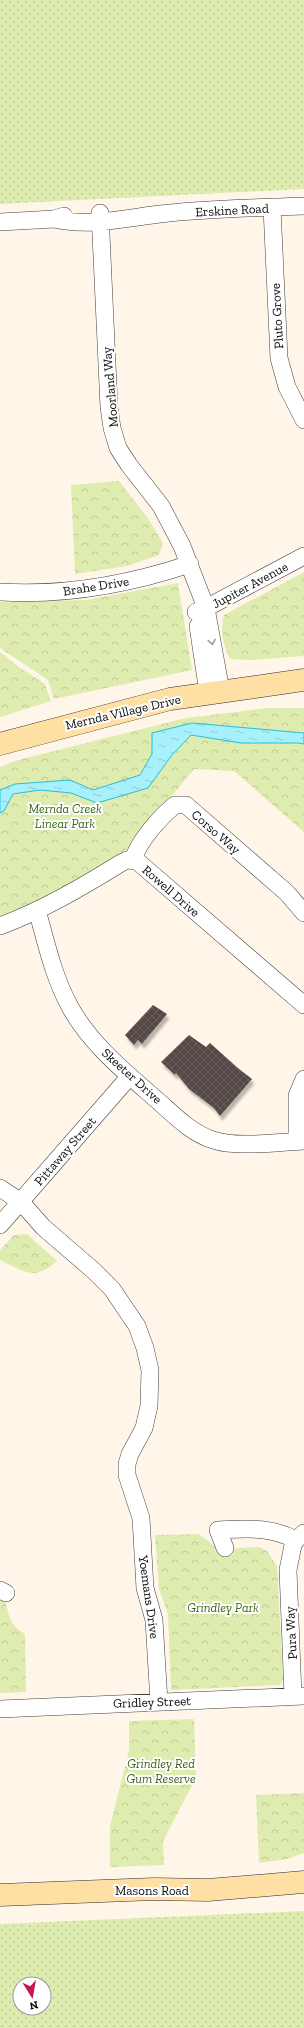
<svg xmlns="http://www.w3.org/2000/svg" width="304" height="2028" font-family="'Zilla Slab',serif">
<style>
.grass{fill:url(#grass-dots);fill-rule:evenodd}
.park{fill:url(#park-crowns)}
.water{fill:url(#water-ripples);stroke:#28bdda}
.building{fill:url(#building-cross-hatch);filter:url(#shadow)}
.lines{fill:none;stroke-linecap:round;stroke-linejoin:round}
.street-casing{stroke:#3e3e3e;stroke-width:18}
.secondary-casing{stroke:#2d2d2d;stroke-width:23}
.street{stroke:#fff;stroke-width:17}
.secondary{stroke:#ffe0a4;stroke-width:22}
.oneway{stroke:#9d9d9d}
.labels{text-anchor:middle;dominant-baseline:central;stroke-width:4;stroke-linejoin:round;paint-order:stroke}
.street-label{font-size:13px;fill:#0b0b0b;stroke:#fff}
.park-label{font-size:13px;font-style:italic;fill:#3a6816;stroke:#fff}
</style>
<defs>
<pattern id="grass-dots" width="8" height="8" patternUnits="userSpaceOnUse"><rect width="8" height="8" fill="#deedaf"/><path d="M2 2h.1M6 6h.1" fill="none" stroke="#bdca95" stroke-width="1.8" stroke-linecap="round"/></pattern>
<pattern id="park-crowns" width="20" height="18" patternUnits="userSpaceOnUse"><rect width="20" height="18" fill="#deedaf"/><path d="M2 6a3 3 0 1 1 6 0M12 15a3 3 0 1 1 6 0" fill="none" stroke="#bdca95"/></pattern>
<pattern id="water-ripples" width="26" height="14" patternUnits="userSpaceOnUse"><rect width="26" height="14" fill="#a8f0fc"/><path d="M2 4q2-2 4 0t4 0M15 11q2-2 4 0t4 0" fill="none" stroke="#8fccd7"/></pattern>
<pattern id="building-cross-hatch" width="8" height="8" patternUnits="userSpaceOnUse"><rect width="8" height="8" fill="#554947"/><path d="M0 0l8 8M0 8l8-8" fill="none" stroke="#685f5d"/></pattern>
<filter id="shadow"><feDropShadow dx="2.5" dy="4.5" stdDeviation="1" flood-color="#0004"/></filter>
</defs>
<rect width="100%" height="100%" fill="#fff6e9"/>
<path class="grass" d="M 0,0 L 304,0 L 304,189 L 0,204 Z
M 304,1911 L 304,2028 L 0,2028 L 0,1924 ZM 20,1984 L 44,1984 L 44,2008 L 20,2008 Z"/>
<path class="park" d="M 119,481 L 147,517 L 163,543 L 159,555 L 127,566 L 75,574 L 71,485 Z
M 304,572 L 304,656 L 249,660 L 230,659 C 223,644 220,631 224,615 Z
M 178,583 L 192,670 L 54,699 L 48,680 L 0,648 L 0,602 L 86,600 Z
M 0,652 L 19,667 L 45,684 L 51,701 L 0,717 Z
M 268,708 L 304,708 L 304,832 L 234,771 L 194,769 L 129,847 L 108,865 L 0,920 L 0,767 L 14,761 L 186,718 Z
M 27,1234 L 57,1261 C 34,1282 24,1271 0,1260 L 0,1250 L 14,1235 Z
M 199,1534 L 218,1549 L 259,1547 L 267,1551 L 277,1566 L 283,1679 L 280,1685 L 171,1690 L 168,1614 L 159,1589 L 155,1535 Z
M 0,1599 L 5,1600 C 9,1615 10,1626 25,1634 L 26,1692 L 0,1693 Z
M 194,1719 L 196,1778 L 163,1841 L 164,1865 L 110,1867 L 110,1826 L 129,1751 L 129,1721 Z
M 304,1793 L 304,1853 L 287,1859 L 259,1863 L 256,1795 Z"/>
<path class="water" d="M 192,723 L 304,733 L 304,744 L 298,743 L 241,743 L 191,735 L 172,755 L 148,788 L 97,803 L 71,793 L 40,790 L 13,794 L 4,811 L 0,813 L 0,790 L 15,784 L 70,780 L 93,790 L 140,775 L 152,754 L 152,733 Z"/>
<path class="building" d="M 153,1005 L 167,1014 L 142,1044 L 138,1040 L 134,1045 L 125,1035 Z
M 189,1035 L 206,1047 L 210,1043 L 239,1069 L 252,1079 L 220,1116 L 214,1108 L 189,1089 L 176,1073 L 175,1075 L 161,1062 Z"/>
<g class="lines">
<defs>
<path id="street" d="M 272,208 L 279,358 L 287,387 L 304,420
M 100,213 L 109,407 L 112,428 L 118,448 L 129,465 L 161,506 L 182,546 L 206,608 L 221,691
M 54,219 C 89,227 126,218 160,214 C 208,208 256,208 304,206
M 0,222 L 54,219 L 64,216
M 0,592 C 66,596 127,585 190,564
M 196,612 L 206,608 L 304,556
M 198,626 L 208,693
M 133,860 C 138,842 160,817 175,805 L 186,805 L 287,893 L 304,913
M 37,910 C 46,942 53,975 69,1005 C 89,1043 125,1072 157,1100 C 174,1115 191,1133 213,1140 C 236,1148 279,1142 304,1141
M 0,926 C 43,910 82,887 121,863 L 127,860 L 137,861 L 304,1005
M 297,1141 L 297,1096 L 304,1079
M 0,1188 L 21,1202 L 43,1227 L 94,1271 L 112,1289 L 137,1326 L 145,1348 L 150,1370 L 149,1406 L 144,1428 L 130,1454 L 127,1464 L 127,1475 L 141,1518 L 145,1588 L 154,1620 L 159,1702
M 0,1225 L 130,1076
M 225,1548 L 218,1530 C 246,1529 270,1526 296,1540
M 0,1590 L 6,1593
M 293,1696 L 288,1570 L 293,1545 L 296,1540 L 304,1533
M 0,1709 L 304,1696"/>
<path id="secondary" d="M 0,744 L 170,699 L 304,680
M 0,1895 L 154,1889 L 208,1890 L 304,1882"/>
</defs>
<use href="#street" class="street-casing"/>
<use href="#secondary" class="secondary-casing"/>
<use href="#street" class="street"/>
<use href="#secondary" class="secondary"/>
</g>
<defs><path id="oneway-chevron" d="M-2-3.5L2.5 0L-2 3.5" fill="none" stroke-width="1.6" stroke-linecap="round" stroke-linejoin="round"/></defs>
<use class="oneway" href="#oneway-chevron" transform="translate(212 642) rotate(80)"/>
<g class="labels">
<g class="street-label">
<text transform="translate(232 210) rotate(-3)">Erskine Road</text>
<text transform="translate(277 316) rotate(-93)">Pluto Grove</text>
<text transform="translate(110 387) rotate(-95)">Moorland Way</text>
<text transform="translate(250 585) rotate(-28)">Jupiter Avenue</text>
<text transform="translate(96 586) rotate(-9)">Brahe Drive</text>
<text transform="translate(123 712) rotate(-13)">Mernda Village Drive</text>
<text transform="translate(216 832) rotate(41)">Corso Way</text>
<text transform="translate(171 891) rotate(41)">Rowell Drive</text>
<text transform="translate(132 1076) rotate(42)">Skeeter Drive</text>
<text transform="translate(65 1151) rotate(-49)">Pittaway Street</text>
<text transform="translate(149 1597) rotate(82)">Yoemans Drive</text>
<text transform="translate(291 1633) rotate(-93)">Pura Way</text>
<text transform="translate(152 1702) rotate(-2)">Gridley Street</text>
<text x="152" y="1890">Masons Road</text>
</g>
<g class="park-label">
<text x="65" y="808">Mernda Creek<tspan x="65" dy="15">Linear Park</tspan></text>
<text x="223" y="1607">Grindley Park</text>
<text x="161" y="1763">Grindley Red<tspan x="161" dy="15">Gum Reserve</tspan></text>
</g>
</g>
<g transform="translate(32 1996) rotate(169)"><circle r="19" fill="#ffffff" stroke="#9d9d9d"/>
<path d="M0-3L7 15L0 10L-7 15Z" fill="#c81648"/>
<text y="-6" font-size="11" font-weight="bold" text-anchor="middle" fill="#0b0b0b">N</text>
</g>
</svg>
